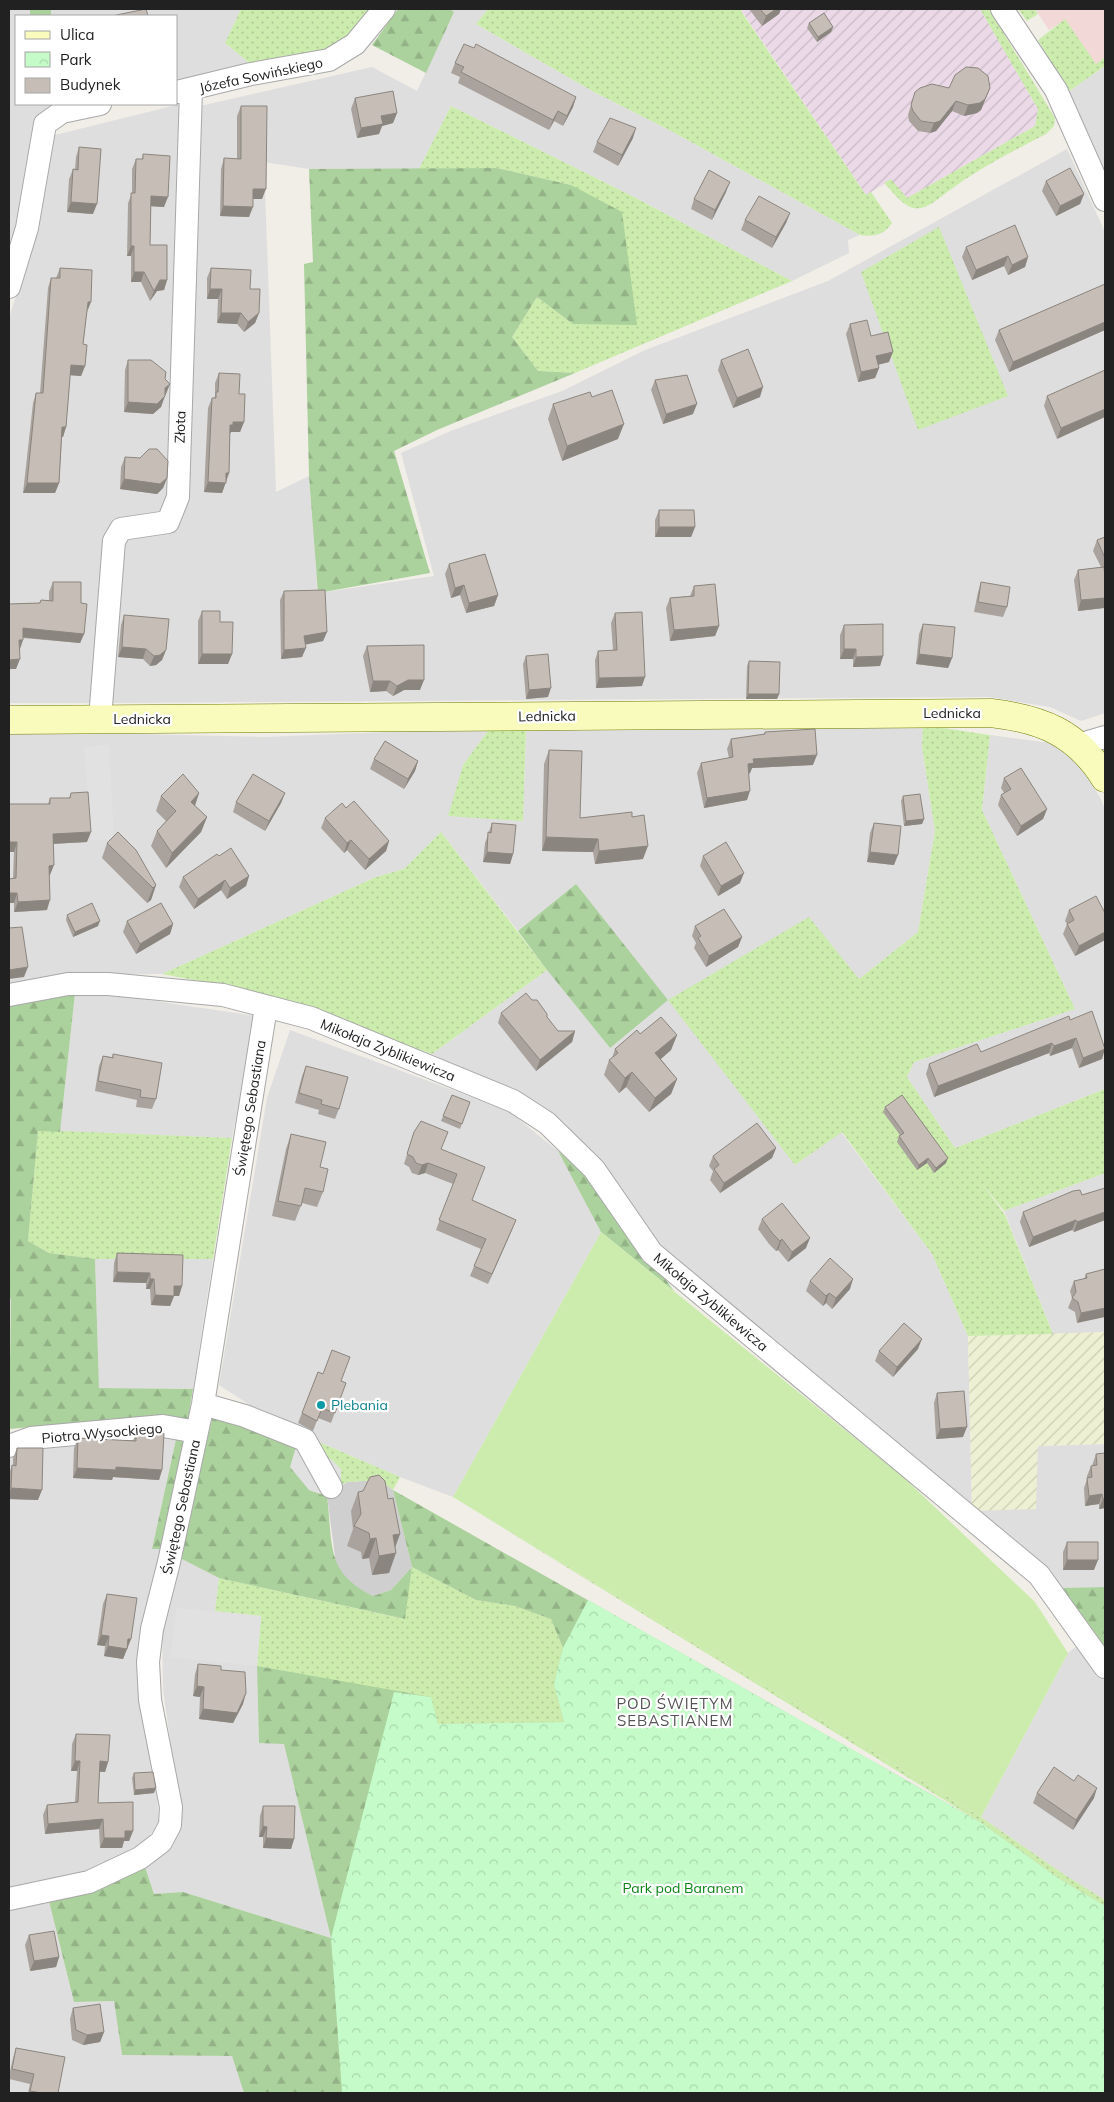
<svg xmlns="http://www.w3.org/2000/svg" width="1114" height="2102" font-family="Mulish,sans-serif">
<style>
.residential{fill:#dfdede}
.commercial{fill:#f2d8d7}
.industrial{fill:url(#industrial-furrows)}
.religious{fill:#cfcfcf}
.farmland{fill:url(#farmland-furrows)}
.grass{fill:url(#grass-dots)}
.forest{fill:url(#forest-firs)}
.park{fill:url(#park-crowns)}
.garden{fill:#ccecad}
.parking{fill:#e1e1e1}
.lines{fill:none;stroke-linecap:round;stroke-linejoin:round}
.minor-casing{stroke:#a8a8a8;stroke-width:24}
.secondary-casing{stroke:#707d03;stroke-width:29}
.minor{stroke:#fff;stroke-width:22}
.secondary{stroke:#f8fbbc;stroke-width:28}
.wall{fill:#aaa39d}
.shaded-wall{fill:#8b857f}
.building{fill:#c6beb6;stroke:#8b857f}
.culture-dot{fill:#0f9aa8;stroke:#fff;stroke-width:2}
.labels{text-anchor:middle;dominant-baseline:central;stroke-width:4.5;stroke-linejoin:round;paint-order:stroke}
.street-label{font-size:14px;fill:#212121;stroke:#fff}
.culture-label{font-size:14px;fill:#0d838f;stroke:#fff;text-anchor:start}
.park-label{font-size:14px;fill:#0a8414;stroke:#fff}
.neighbourhood-label{font-size:15px;letter-spacing:1px;fill:#545454;stroke:#fff}
</style>
<defs>
<pattern id="industrial-furrows" width="10" height="10" patternUnits="userSpaceOnUse" patternTransform="scale(1.25)"><rect width="10" height="10" fill="#ebd9e7"/><path d="M-1 1l2-2M0 10L10 0M9 11l2-2" fill="none" stroke="#c9bac6"/></pattern>
<pattern id="farmland-furrows" width="10" height="10" patternUnits="userSpaceOnUse" patternTransform="scale(1.25)"><rect width="10" height="10" fill="#eef0d3"/><path d="M-1 1l2-2M0 10L10 0M9 11l2-2" fill="none" stroke="#ccceb5"/></pattern>
<pattern id="grass-dots" width="8" height="8" patternUnits="userSpaceOnUse" patternTransform="scale(1.25)"><rect width="8" height="8" fill="#ccecad"/><path d="M2 2h.1M6 6h.1" fill="none" stroke="#afca95" stroke-width="1.8" stroke-linecap="round"/></pattern>
<pattern id="forest-firs" width="22" height="20" patternUnits="userSpaceOnUse" patternTransform="scale(1.25)"><rect width="22" height="20" fill="#abd19c"/><path d="M5 1l3.5 6h-7zM16 11l3.5 6h-7z" fill="#93b386"/></pattern>
<pattern id="park-crowns" width="20" height="18" patternUnits="userSpaceOnUse" patternTransform="scale(1.25)"><rect width="20" height="18" fill="#c5fbc9"/><path d="M2 6a3 3 0 1 1 6 0M12 15a3 3 0 1 1 6 0" fill="none" stroke="#a9d7ac"/></pattern>
</defs>
<rect width="100%" height="100%" fill="#f1eee7"/>
<path class="residential" d="M 9,9 L 241,9 L 225,43 L 253,66 L 176,82 L 176,16 L 16,16 L 16,104 L 76,104 L 44,111 L 22,229 L 9,270 Z
M 450,9 L 488,9 L 476,24 L 594,92 L 671,131 L 860,235 L 848,240 L 849,253 L 792,281 L 632,196 L 451,106 L 419,169 L 309,169 L 264,162 L 276,492 L 309,476 L 318,593 L 434,576 L 401,453 L 453,430 L 562,391 L 645,350 L 828,281 L 1067,149 L 1105,232 L 1105,713 L 1081,721 L 1050,707 L 989,697 L 110,703 L 120,548 L 133,536 L 179,526 L 183,482 L 200,106 L 372,67 L 417,91 L 454,12 Z
M 1105,66 L 1105,172 L 1068,92 Z
M 184,103 L 168,508 L 156,516 L 110,525 L 101,643 L 91,703 L 9,703 L 9,318 L 35,237 L 55,135 Z
M 923,725 L 922,747 L 935,831 L 918,932 L 859,979 L 795,1165 L 841,1132 L 932,1254 L 968,1336 L 972,1510 L 1037,1446 L 1105,1444 L 1105,1587 L 1059,1588 L 658,1249 L 596,1154 L 546,1119 L 536,1107 L 432,1054 L 547,970 L 610,1048 L 576,884 L 518,931 L 441,832 L 404,869 L 376,877 L 162,974 L 66,975 L 9,986 L 9,731 L 263,737 L 490,728 L 463,765 L 523,821 L 526,729 L 582,731 Z
M 990,735 L 1067,745 L 1101,799 L 1105,810 L 1105,1089 L 955,1148 L 907,1077 L 914,1062 L 1075,1009 L 982,810 Z
M 75,993 L 121,996 L 256,1016 L 232,1138 L 60,1132 Z
M 290,1030 L 507,1110 L 558,1151 L 601,1232 L 453,1497 L 400,1477 L 280,1425 L 219,1385 L 267,1098 Z
M 1105,1173 L 1105,1332 L 1053,1334 L 1004,1211 Z
M 95,1259 L 213,1259 L 193,1389 L 99,1388 Z
M 9,1298 L 11,1298 L 9,1411 Z
M 177,1435 L 152,1549 L 164,1549 L 151,1733 L 159,1821 L 143,1848 L 87,1876 L 9,1890 L 9,1453 L 28,1448 Z
M 178,1557 L 219,1578 L 215,1611 L 261,1616 L 257,1666 L 259,1743 L 284,1743 L 331,1938 L 183,1892 L 154,1894 L 144,1865 L 158,1858 L 182,1826 L 163,1689 L 162,1627 Z
M 1091,1634 L 1105,1655 L 1105,1900 L 1065,1875 L 981,1817 L 1068,1653 Z
M 49,1901 L 74,2002 L 114,2001 L 122,2055 L 232,2056 L 244,2093 L 9,2093 L 9,1910 Z"/>
<path class="commercial" d="M 1035,9 L 1105,9 L 1105,57 L 1096,64 L 1065,20 L 1049,30 Z"/>
<path class="industrial" d="M 743,9 L 980,9 L 1038,109 L 1035,126 L 907,198 L 891,180 L 866,195 L 741,10 Z"/>
<path class="religious" d="M 380,1480 L 393,1490 L 412,1567 L 391,1590 L 373,1596 L 357,1588 L 343,1576 L 336,1564 L 327,1496 L 347,1482 Z"/>
<path class="farmland" d="M 1105,1332 L 1105,1444 L 1038,1446 L 1036,1509 L 972,1511 L 968,1336 Z"/>
<path class="grass" d="M 241,9 L 369,9 L 349,38 L 332,49 L 253,66 L 225,43 Z
M 488,9 L 743,9 L 741,11 L 866,195 L 871,192 L 892,223 C 884,235 874,237 860,235 L 671,131 L 594,92 L 476,24 Z
M 980,9 L 989,9 L 1055,118 L 1054,126 L 1046,134 C 1013,151 980,168 950,190 C 940,197 927,211 913,208 C 902,205 892,191 884,183 L 891,179 L 907,198 L 1035,126 L 1038,109 Z
M 1018,9 L 1035,9 L 1038,14 L 1027,21 Z
M 1065,19 L 1096,64 L 1105,57 L 1105,66 L 1068,92 L 1038,40 Z
M 451,106 L 632,196 L 792,281 L 575,373 L 538,371 L 512,337 L 537,297 L 573,324 L 571,185 L 497,168 L 419,169 Z
M 939,227 L 1008,396 L 918,430 L 861,272 Z
M 923,725 L 990,735 L 982,810 L 1075,1009 L 914,1062 L 907,1077 L 955,1148 L 1105,1089 L 1105,1173 L 1004,1211 L 981,1182 L 1005,1215 L 1053,1334 L 968,1336 L 932,1254 L 842,1132 L 795,1165 L 668,1000 L 809,917 L 859,979 L 918,932 L 935,831 L 922,747 Z
M 490,728 L 526,729 L 523,821 L 448,816 L 463,765 Z
M 441,832 L 547,970 L 432,1054 L 241,989 L 162,974 L 376,877 L 404,869 Z
M 38,1130 L 232,1138 L 213,1259 L 95,1259 L 49,1253 L 28,1241 Z
M 319,1442 L 400,1477 L 393,1490 L 380,1480 L 347,1482 L 341,1485 L 314,1451 Z
M 453,1497 L 981,1817 L 1065,1875 L 1105,1900 L 1105,1906 L 1058,1878 L 980,1822 Z
M 412,1567 L 476,1600 L 515,1606 L 551,1619 L 563,1648 L 554,1684 L 564,1722 L 438,1724 L 394,1692 L 257,1666 L 261,1616 L 215,1611 L 219,1578 L 404,1619 Z"/>
<path class="forest" d="M 30,9 L 51,9 L 51,16 L 30,16 Z
M 398,9 L 450,9 L 454,12 L 426,73 L 372,45 Z
M 497,168 L 571,185 L 622,212 L 637,325 L 573,324 L 537,297 L 512,337 L 538,371 L 575,373 L 437,430 L 394,451 L 430,573 L 318,593 L 309,476 L 304,264 L 313,262 L 309,169 Z
M 576,884 L 668,1000 L 610,1048 L 547,970 L 518,931 Z
M 75,993 L 60,1132 L 38,1131 L 28,1241 L 49,1253 L 95,1259 L 99,1388 L 193,1389 L 188,1419 L 146,1417 L 9,1429 L 11,1299 L 9,1298 L 9,1007 L 25,998 Z
M 558,1151 L 593,1181 L 674,1291 L 601,1232 Z
M 213,1416 L 301,1445 L 309,1490 L 327,1496 C 333,1544 325,1573 373,1596 L 391,1590 L 412,1567 L 393,1490 L 980,1822 L 1058,1878 L 1105,1906 L 1105,2093 L 244,2093 L 232,2056 L 122,2055 L 114,2001 L 74,2002 L 49,1901 L 144,1864 L 154,1894 L 183,1892 L 331,1938 L 284,1744 L 259,1743 L 257,1666 L 431,1697 L 438,1724 L 564,1722 L 554,1684 L 563,1648 L 551,1619 L 515,1606 L 476,1600 L 412,1567 L 405,1619 L 219,1578 L 178,1557 Z
M 177,1435 L 188,1436 L 164,1549 L 152,1549 Z
M 1105,1587 L 1105,1655 L 1059,1588 Z"/>
<path class="park" d="M 588,1600 L 980,1822 L 1058,1878 L 1105,1906 L 1105,2093 L 342,2093 L 331,1938 L 394,1692 L 431,1697 L 438,1724 L 564,1722 L 554,1684 L 563,1648 Z"/>
<path class="garden" d="M 601,1232 L 903,1477 L 1035,1602 L 1068,1653 L 981,1817 L 453,1497 Z"/>
<path class="parking" d="M 109,745 L 114,839 L 91,840 L 84,747 Z
M 301,1445 L 332,1460 L 341,1469 L 341,1485 L 327,1496 L 309,1490 L 290,1467 L 295,1450 Z
M 177,1608 L 261,1616 L 257,1666 L 170,1657 Z"/>
<g class="lines">
<defs>
<path id="minor" d="M 1002,9 L 1056,90 L 1105,200
M 177,92 L 251,74 L 329,60 L 355,44 L 384,9
M 9,287 L 27,228 L 45,124 L 62,112 L 100,104
M 100,719 L 114,541 L 121,529 L 168,522 L 178,497 L 191,90
M 1078,745 L 1105,737
M 9,995 L 68,984 L 108,984 L 223,995 L 311,1018 L 513,1101 L 547,1123 L 594,1169 L 652,1253 L 1039,1575 L 1105,1667
M 203,1404 L 245,1416 L 305,1440 L 331,1487
M 9,1446 L 31,1438 L 163,1426 L 197,1432
M 9,1899 L 89,1882 L 140,1858 L 161,1842 L 170,1825 L 171,1807 L 150,1700 L 148,1662 L 152,1629 L 169,1562 L 203,1404 L 266,1007"/>
<path id="secondary" d="M 9,720 L 991,713 C 1042,719 1077,733 1105,778"/>
</defs>
<use href="#minor" class="minor-casing"/>
<use href="#secondary" class="secondary-casing"/>
<use href="#minor" class="minor"/>
<use href="#secondary" class="secondary"/>
</g>
<path class="wall" d="M 749,9 L 781,9 L 779,14 L 762,26 Z
M 809,23 L 833,27 L 831,32 L 817,42 L 807,28 Z
M 455,63 L 576,97 L 573,107 L 563,126 L 554,121 L 549,130 L 458,83 L 460,77 L 451,73 Z
M 990,88 L 981,110 L 977,113 L 964,116 L 952,111 L 936,131 L 930,133 L 918,131 L 909,121 L 908,115 L 915,92 Z
M 355,98 L 397,113 L 393,123 L 382,126 L 379,134 L 357,138 L 351,109 Z
M 241,106 L 262,199 L 253,199 L 249,217 L 220,216 L 221,169 L 224,158 L 237,159 L 237,116 Z
M 633,138 L 618,166 L 593,152 L 597,142 Z
M 79,147 L 93,214 L 67,212 L 69,179 L 73,169 L 75,169 L 76,157 Z
M 143,154 L 164,207 L 151,206 L 150,245 L 167,280 L 164,290 L 157,291 L 150,301 L 141,282 L 131,282 L 131,256 L 127,256 L 128,203 L 132,193 L 132,169 L 136,159 L 142,159 Z
M 1046,181 L 1084,194 L 1080,204 L 1056,216 L 1042,191 Z
M 726,192 L 712,220 L 691,209 L 694,199 Z
M 790,213 L 786,223 L 772,248 L 741,230 L 745,220 Z
M 966,247 L 1028,257 L 1025,267 L 1008,275 L 1004,266 L 972,280 L 962,257 Z
M 60,268 L 87,312 L 83,344 L 85,366 L 81,376 L 70,375 L 66,427 L 63,437 L 62,437 L 59,483 L 55,493 L 23,493 L 33,403 L 36,393 L 40,393 L 48,288 L 51,278 L 56,278 Z
M 211,268 L 250,289 L 259,313 L 255,323 L 244,332 L 237,324 L 217,323 L 218,299 L 207,299 L 207,278 Z
M 1105,284 L 1105,330 L 1009,372 L 995,340 L 999,330 Z
M 850,324 L 871,336 L 889,362 L 878,365 L 879,368 L 875,378 L 858,382 L 846,334 Z
M 128,360 L 165,379 L 166,394 L 165,395 L 161,407 L 153,414 L 124,412 L 125,370 Z
M 721,360 L 760,397 L 733,408 L 718,370 Z
M 1105,370 L 1057,439 L 1044,406 L 1047,396 Z
M 219,373 L 239,394 L 244,422 L 240,432 L 231,432 L 230,434 L 229,473 L 222,493 L 204,492 L 208,408 L 212,398 L 214,398 L 215,396 L 215,383 Z
M 655,380 L 693,414 L 663,424 L 651,390 Z
M 592,397 L 618,439 L 562,461 L 548,419 L 553,404 Z
M 125,457 L 167,478 L 163,488 L 157,494 L 120,489 L 121,467 Z
M 659,510 L 695,527 L 691,537 L 655,537 L 655,520 Z
M 1105,537 L 1105,574 L 1104,608 L 1078,611 L 1074,580 L 1078,570 L 1101,567 L 1093,551 L 1097,540 Z
M 449,564 L 498,595 L 494,606 L 466,613 L 460,595 L 451,598 L 445,574 Z
M 53,582 L 81,603 L 84,634 L 80,643 L 23,638 L 19,649 L 16,669 L 9,669 L 9,604 L 39,603 L 41,600 L 49,600 L 49,592 Z
M 981,582 L 1007,607 L 1003,617 L 974,612 L 978,592 Z
M 694,586 L 719,626 L 715,636 L 670,641 L 666,608 L 670,598 L 690,596 Z
M 284,591 L 327,632 L 323,641 L 305,645 L 302,657 L 281,659 L 280,600 Z
M 202,611 L 220,622 L 232,654 L 228,664 L 198,664 L 198,621 Z
M 615,613 L 642,686 L 596,688 L 595,660 L 598,651 L 613,650 L 611,623 Z
M 124,615 L 166,650 L 162,660 L 156,665 L 150,666 L 143,659 L 118,657 L 121,625 Z
M 923,624 L 952,658 L 948,668 L 916,664 L 919,634 Z
M 844,625 L 883,656 L 880,666 L 853,667 L 853,659 L 840,659 L 840,635 Z
M 367,646 L 420,690 L 404,690 L 393,696 L 386,691 L 370,692 L 363,656 Z
M 526,656 L 548,697 L 526,699 L 523,664 Z
M 749,661 L 779,694 L 777,699 L 746,699 L 747,666 Z
M 765,732 L 813,765 L 752,768 L 750,773 L 749,774 L 747,800 L 704,808 L 697,773 L 701,763 L 729,758 L 727,749 L 731,739 L 764,734 Z
M 549,750 L 580,818 L 632,817 L 643,859 L 595,864 L 593,852 L 542,851 L 544,764 Z
M 374,759 L 418,761 L 415,771 L 404,789 L 370,769 Z
M 1004,778 L 1047,809 L 1043,819 L 1017,836 L 998,805 L 1001,795 L 1004,793 L 1001,788 Z
M 71,793 L 87,842 L 53,844 L 50,875 L 49,875 L 47,910 L 14,912 L 14,903 L 9,903 L 9,879 L 13,878 L 14,852 L 9,852 L 9,804 L 48,804 L 50,798 L 69,798 Z
M 199,793 L 195,806 L 207,817 L 201,832 L 166,868 L 151,846 L 157,831 L 166,821 L 156,811 L 161,796 Z
M 285,793 L 281,803 L 265,831 L 233,812 L 236,802 Z
M 903,796 L 924,819 L 922,824 L 904,826 L 901,801 Z
M 346,808 L 389,841 L 386,851 L 365,870 L 347,850 L 344,853 L 321,828 L 325,818 Z
M 492,823 L 513,854 L 510,864 L 483,862 L 485,843 Z
M 874,823 L 894,865 L 867,862 L 870,833 Z
M 107,843 L 156,885 L 151,900 L 147,903 L 102,858 Z
M 219,856 L 249,876 L 246,886 L 227,899 L 221,890 L 194,909 L 179,887 L 183,877 Z
M 703,856 L 740,883 L 718,896 L 700,866 Z
M 1069,910 L 1105,913 L 1105,940 L 1075,956 L 1063,934 L 1067,924 L 1065,921 Z
M 67,915 L 98,926 L 73,937 L 66,920 Z
M 127,921 L 173,924 L 170,934 L 136,954 L 123,932 Z
M 695,926 L 742,937 L 738,947 L 706,967 L 694,948 L 696,943 L 692,936 Z
M 501,1013 L 558,1031 L 575,1031 L 572,1042 L 536,1071 L 498,1023 Z
M 1070,1020 L 1102,1059 L 1079,1068 L 1072,1048 L 1050,1056 L 1049,1053 L 934,1097 L 926,1074 L 929,1064 L 981,1052 Z
M 640,1034 L 677,1035 L 671,1050 L 661,1059 L 677,1079 L 671,1094 L 649,1112 L 626,1087 L 619,1093 L 604,1075 L 609,1060 L 612,1058 L 615,1049 Z
M 113,1054 L 156,1099 L 152,1109 L 136,1107 L 137,1100 L 95,1091 L 99,1066 L 103,1056 L 112,1057 Z
M 306,1066 L 339,1109 L 335,1119 L 318,1114 L 319,1110 L 295,1103 L 302,1076 Z
M 452,1095 L 470,1102 L 460,1129 L 441,1121 Z
M 885,1107 L 946,1163 L 934,1173 L 927,1163 L 917,1170 L 897,1142 L 899,1136 L 900,1135 L 883,1112 Z
M 414,1132 L 442,1149 L 472,1200 L 516,1220 L 488,1284 L 470,1276 L 481,1249 L 436,1230 L 453,1184 L 425,1173 L 418,1175 L 412,1173 L 409,1167 L 404,1164 Z
M 291,1134 L 320,1167 L 323,1192 L 317,1207 L 302,1203 L 295,1221 L 272,1216 L 286,1149 Z
M 776,1148 L 772,1158 L 720,1193 L 710,1180 L 713,1171 L 709,1166 L 713,1156 Z
M 1105,1188 L 1105,1220 L 1074,1232 L 1072,1230 L 1029,1247 L 1020,1222 L 1023,1212 Z
M 762,1219 L 806,1248 L 788,1262 L 778,1250 L 776,1251 L 769,1244 L 758,1229 Z
M 117,1253 L 182,1286 L 179,1296 L 174,1296 L 170,1306 L 151,1305 L 150,1289 L 146,1289 L 146,1283 L 113,1282 L 114,1263 Z
M 1105,1269 L 1077,1323 L 1075,1312 L 1068,1308 L 1072,1298 L 1070,1291 L 1074,1281 L 1084,1279 L 1086,1274 Z
M 810,1281 L 850,1289 L 832,1309 L 826,1303 L 823,1306 L 806,1291 Z
M 918,1349 L 893,1377 L 875,1361 L 879,1351 Z
M 318,1372 L 346,1383 L 331,1423 L 318,1418 L 313,1431 L 298,1423 Z
M 937,1393 L 963,1437 L 936,1439 L 934,1403 Z
M 136,1432 L 162,1470 L 159,1480 L 113,1477 L 112,1480 L 73,1478 L 74,1448 L 78,1438 L 133,1441 Z
M 17,1448 L 38,1500 L 9,1499 L 9,1474 L 12,1465 L 13,1465 L 13,1458 Z
M 1096,1454 L 1105,1508 L 1099,1509 L 1099,1504 L 1085,1506 L 1084,1488 L 1087,1479 L 1087,1476 L 1091,1466 L 1092,1466 Z
M 358,1492 L 388,1499 L 400,1534 L 395,1547 L 389,1573 L 372,1575 L 369,1558 L 362,1559 L 361,1552 L 347,1546 L 353,1529 L 351,1511 Z
M 1067,1542 L 1094,1570 L 1063,1570 L 1063,1552 Z
M 107,1594 L 131,1639 L 123,1659 L 104,1656 L 105,1646 L 97,1645 L 103,1604 Z
M 198,1664 L 221,1670 L 243,1704 L 233,1723 L 199,1719 L 200,1697 L 193,1696 L 195,1674 Z
M 76,1734 L 108,1762 L 105,1772 L 100,1772 L 98,1803 L 133,1831 L 129,1841 L 124,1841 L 122,1848 L 100,1848 L 99,1829 L 45,1834 L 43,1815 L 47,1805 L 75,1802 L 77,1771 L 71,1771 L 72,1744 Z
M 134,1773 L 154,1793 L 134,1795 L 132,1778 Z
M 1037,1793 L 1094,1798 L 1073,1830 L 1033,1803 Z
M 263,1806 L 294,1839 L 291,1849 L 263,1848 L 263,1837 L 259,1837 L 260,1816 Z
M 29,1935 L 59,1957 L 56,1967 L 30,1971 L 25,1945 Z
M 73,2008 L 104,2032 L 100,2042 L 83,2045 L 72,2040 L 70,2019 Z
M 16,2048 L 58,2093 L 28,2093 L 30,2084 L 9,2079 L 9,2076 L 13,2058 Z"/>
<path class="shaded-wall" d="M 776,9 L 781,9 L 779,14 L 762,26 L 766,16 Z
M 833,27 L 831,32 L 817,42 L 818,37 Z
M 990,88 L 981,110 L 977,113 L 964,116 L 968,105 Z
M 576,97 L 573,107 L 563,126 L 567,116 Z
M 956,101 L 952,111 L 936,131 L 930,133 L 934,123 Z
M 558,111 L 554,121 L 549,130 L 553,120 Z
M 397,113 L 393,123 L 382,126 L 379,134 L 357,138 L 361,128 L 381,116 Z
M 636,128 L 633,138 L 618,166 L 622,155 Z
M 730,182 L 726,192 L 712,220 L 715,210 Z
M 253,189 L 266,189 L 262,199 L 250,199 Z
M 1084,194 L 1080,204 L 1056,216 L 1060,206 Z
M 151,196 L 168,197 L 164,207 L 147,206 Z
M 71,202 L 97,204 L 93,214 L 67,212 Z
M 223,206 L 253,207 L 249,217 L 220,216 Z
M 790,213 L 786,223 L 772,248 L 776,237 Z
M 131,246 L 134,246 L 131,256 L 127,256 Z
M 1008,256 L 1004,266 L 972,280 L 976,270 Z
M 1028,257 L 1025,267 L 1008,275 L 1012,265 Z
M 134,272 L 144,272 L 141,282 L 131,282 Z
M 160,280 L 167,280 L 164,290 L 157,291 L 150,301 L 154,291 Z
M 210,289 L 222,289 L 218,299 L 207,299 Z
M 88,302 L 91,302 L 87,312 Z
M 221,313 L 241,313 L 237,324 L 217,323 Z
M 259,313 L 255,323 L 244,332 L 248,322 Z
M 1105,322 L 1105,330 L 1009,372 L 1013,362 Z
M 893,352 L 889,362 L 872,366 L 876,356 Z
M 71,365 L 85,366 L 81,376 L 67,375 Z
M 879,368 L 875,378 L 858,382 L 861,372 Z
M 170,384 L 166,394 L 161,398 L 165,388 Z
M 763,387 L 760,397 L 733,408 L 737,398 Z
M 165,396 L 161,407 L 153,414 L 124,412 L 128,402 Z
M 697,404 L 693,414 L 663,424 L 666,414 Z
M 1105,409 L 1105,417 L 1057,439 L 1061,428 Z
M 233,422 L 244,422 L 240,432 L 231,432 L 229,435 L 230,425 Z
M 624,424 L 618,439 L 562,461 L 567,446 Z
M 62,427 L 66,427 L 63,437 L 59,437 Z
M 226,473 L 229,473 L 222,493 L 204,492 L 208,482 Z
M 167,478 L 163,488 L 157,494 L 120,489 L 124,479 Z
M 27,483 L 59,483 L 55,493 L 23,493 Z
M 659,527 L 695,527 L 691,537 L 655,537 Z
M 464,585 L 460,595 L 451,598 L 455,588 Z
M 498,595 L 494,606 L 466,613 L 469,603 Z
M 1105,598 L 1105,603 L 1104,608 L 1078,611 L 1081,600 Z
M 719,626 L 715,636 L 670,641 L 674,630 Z
M 23,628 L 84,634 L 80,643 L 19,637 Z
M 327,632 L 323,641 L 301,645 L 304,636 Z
M 19,640 L 23,640 L 20,649 Z
M 122,647 L 146,649 L 143,659 L 118,657 Z
M 306,648 L 302,657 L 281,659 L 284,650 Z
M 844,649 L 856,649 L 853,659 L 840,659 Z
M 166,650 L 162,660 L 156,665 L 150,666 L 154,656 Z
M 202,654 L 232,654 L 228,664 L 198,664 Z
M 919,654 L 952,658 L 948,668 L 916,664 Z
M 883,656 L 880,666 L 853,667 L 856,657 Z
M 20,659 L 16,669 L 9,669 L 9,660 Z
M 645,677 L 642,686 L 596,688 L 599,678 Z
M 408,680 L 424,680 L 420,690 L 404,690 L 393,696 L 397,686 Z
M 373,681 L 390,681 L 386,691 L 370,692 Z
M 551,688 L 548,697 L 526,699 L 529,690 Z
M 748,694 L 779,694 L 777,699 L 746,699 Z
M 817,755 L 813,765 L 752,768 L 750,773 L 744,774 L 748,764 L 753,759 Z
M 418,761 L 415,771 L 404,789 L 408,779 Z
M 750,791 L 747,800 L 704,808 L 707,798 Z
M 199,793 L 194,808 L 191,802 Z
M 285,793 L 281,803 L 265,831 L 269,821 Z
M 1047,809 L 1043,819 L 1017,836 L 1021,826 Z
M 207,817 L 201,832 L 166,868 L 172,853 Z
M 924,819 L 922,824 L 904,826 L 906,821 Z
M 91,832 L 87,842 L 49,844 L 53,834 Z
M 546,837 L 598,839 L 593,852 L 542,851 Z
M 351,840 L 347,850 L 344,853 L 347,843 Z
M 389,841 L 386,851 L 365,870 L 369,859 Z
M 9,842 L 17,842 L 14,852 L 9,852 Z
M 648,846 L 643,859 L 595,864 L 599,851 Z
M 487,852 L 513,854 L 510,864 L 483,862 Z
M 870,852 L 898,855 L 894,865 L 867,862 Z
M 54,865 L 50,875 L 45,876 L 49,866 Z
M 744,873 L 740,883 L 718,896 L 721,886 Z
M 249,876 L 246,886 L 227,899 L 230,888 Z
M 225,880 L 221,890 L 194,909 L 198,899 Z
M 156,885 L 151,900 L 147,903 L 153,888 Z
M 9,893 L 17,893 L 14,903 L 9,903 Z
M 50,900 L 47,910 L 14,912 L 18,902 Z
M 100,921 L 98,926 L 73,937 L 75,932 Z
M 173,924 L 170,934 L 136,954 L 140,944 Z
M 1105,932 L 1105,940 L 1075,956 L 1079,946 Z
M 742,937 L 738,947 L 706,967 L 709,956 Z
M 28,967 L 24,977 L 9,979 L 9,970 Z
M 575,1031 L 572,1042 L 536,1071 L 540,1060 Z
M 677,1035 L 671,1050 L 650,1068 L 655,1053 Z
M 1076,1038 L 1072,1048 L 1050,1056 L 1054,1046 Z
M 1052,1043 L 1049,1053 L 934,1097 L 938,1086 Z
M 1105,1049 L 1102,1059 L 1079,1068 L 1083,1058 Z
M 632,1072 L 626,1087 L 619,1093 L 625,1078 Z
M 677,1079 L 671,1094 L 649,1112 L 655,1098 Z
M 776,1148 L 772,1158 L 720,1193 L 724,1183 Z
M 928,1158 L 927,1163 L 917,1170 L 919,1165 Z
M 948,1158 L 946,1163 L 934,1173 L 936,1168 Z
M 428,1163 L 425,1173 L 418,1175 L 422,1165 Z
M 1105,1212 L 1105,1220 L 1074,1232 L 1077,1222 Z
M 516,1220 L 512,1230 L 488,1284 L 492,1274 Z
M 1076,1220 L 1072,1230 L 1029,1247 L 1033,1237 Z
M 810,1238 L 806,1248 L 788,1262 L 792,1252 Z
M 782,1239 L 778,1250 L 776,1251 L 780,1241 Z
M 117,1272 L 150,1273 L 146,1283 L 113,1282 Z
M 150,1279 L 154,1279 L 150,1289 L 146,1289 Z
M 853,1279 L 850,1289 L 832,1309 L 836,1298 Z
M 174,1286 L 182,1286 L 179,1296 L 174,1296 L 170,1306 L 151,1305 L 155,1295 Z
M 829,1293 L 826,1303 L 823,1306 L 826,1296 Z
M 1105,1308 L 1105,1317 L 1077,1323 L 1081,1313 Z
M 922,1339 L 918,1349 L 893,1377 L 897,1367 Z
M 967,1427 L 963,1437 L 936,1439 L 940,1429 Z
M 116,1467 L 162,1470 L 159,1480 L 113,1477 L 112,1480 L 73,1478 L 77,1468 Z
M 11,1488 L 42,1490 L 38,1500 L 9,1499 L 9,1495 Z
M 1102,1494 L 1099,1504 L 1085,1506 L 1089,1496 Z
M 1105,1498 L 1105,1508 L 1099,1509 L 1103,1499 Z
M 400,1534 L 393,1553 L 396,1553 L 389,1573 L 372,1575 L 379,1556 L 393,1535 Z
M 376,1538 L 369,1558 L 362,1559 L 370,1539 Z
M 1067,1560 L 1098,1560 L 1094,1570 L 1063,1570 Z
M 101,1635 L 109,1636 L 105,1646 L 97,1645 Z
M 128,1639 L 131,1639 L 123,1659 L 104,1656 L 108,1646 Z
M 197,1686 L 204,1687 L 200,1697 L 193,1696 Z
M 246,1693 L 243,1704 L 233,1723 L 199,1719 L 203,1709 Z
M 75,1761 L 80,1761 L 77,1771 L 71,1771 Z
M 100,1761 L 108,1762 L 105,1772 L 97,1771 Z
M 156,1788 L 154,1793 L 134,1795 L 135,1790 Z
M 1097,1788 L 1094,1798 L 1073,1830 L 1076,1820 Z
M 103,1819 L 99,1829 L 45,1834 L 48,1824 Z
M 263,1826 L 267,1827 L 263,1837 L 259,1837 Z
M 125,1831 L 133,1831 L 129,1841 L 124,1841 L 122,1848 L 100,1848 L 104,1838 Z
M 266,1838 L 294,1839 L 291,1849 L 263,1848 Z
M 59,1957 L 56,1967 L 30,1971 L 34,1961 Z
M 104,2032 L 100,2042 L 83,2045 L 87,2035 Z"/>
<path class="building" d="M 146,9 L 148,16 L 116,16 L 116,15 Z
M 760,9 L 776,9 L 766,16 Z
M 824,13 L 833,27 L 818,37 L 809,23 Z
M 464,44 L 474,48 L 476,44 L 576,97 L 567,116 L 558,111 L 553,120 L 461,72 L 464,67 L 455,63 Z
M 966,67 L 978,68 L 988,76 L 990,88 L 985,99 L 980,103 L 968,105 L 956,101 L 940,121 L 934,123 L 921,121 L 913,111 L 911,105 L 915,92 L 920,88 L 932,84 L 949,88 L 955,75 Z
M 393,91 L 397,113 L 381,116 L 383,124 L 361,128 L 355,98 Z
M 241,106 L 267,106 L 266,189 L 253,189 L 253,207 L 223,206 L 224,158 L 241,159 Z
M 610,118 L 636,128 L 622,155 L 597,142 Z
M 79,147 L 101,149 L 97,204 L 71,202 L 73,169 L 78,170 Z
M 143,154 L 170,156 L 168,197 L 151,196 L 150,245 L 167,245 L 167,280 L 160,280 L 154,291 L 144,272 L 134,272 L 134,246 L 131,246 L 131,193 L 135,193 L 136,159 L 143,159 Z
M 1070,168 L 1084,194 L 1060,206 L 1046,181 Z
M 709,170 L 730,182 L 715,210 L 694,199 Z
M 759,196 L 790,213 L 776,237 L 745,220 Z
M 1015,225 L 1028,257 L 1012,265 L 1008,256 L 976,270 L 966,247 Z
M 60,268 L 92,270 L 91,302 L 88,302 L 83,344 L 87,345 L 85,366 L 71,365 L 66,427 L 62,427 L 59,483 L 27,483 L 36,393 L 43,393 L 51,278 L 60,278 Z
M 211,268 L 251,270 L 250,289 L 260,289 L 259,313 L 248,322 L 241,313 L 221,313 L 222,289 L 210,289 Z
M 1105,284 L 1105,322 L 1013,362 L 999,330 Z
M 867,320 L 871,336 L 888,332 L 893,352 L 876,356 L 879,368 L 861,372 L 850,324 Z
M 748,349 L 763,387 L 737,398 L 721,360 Z
M 128,360 L 151,360 L 166,372 L 165,379 L 170,384 L 165,388 L 165,396 L 157,404 L 128,402 Z
M 1105,370 L 1105,409 L 1061,428 L 1047,396 Z
M 219,373 L 240,374 L 239,394 L 245,394 L 244,422 L 233,422 L 233,425 L 230,425 L 229,473 L 226,473 L 226,483 L 208,482 L 212,398 L 216,398 L 216,392 L 218,392 Z
M 687,375 L 697,404 L 666,414 L 655,380 Z
M 612,390 L 624,424 L 567,446 L 553,404 L 590,392 L 592,397 Z
M 149,449 L 157,449 L 168,461 L 167,478 L 160,484 L 124,479 L 125,457 L 140,458 Z
M 659,510 L 694,510 L 695,527 L 659,527 Z
M 1105,537 L 1105,558 L 1097,540 Z
M 485,554 L 498,595 L 469,603 L 464,585 L 455,588 L 449,564 Z
M 1104,567 L 1105,579 L 1105,598 L 1081,600 L 1078,570 Z
M 53,582 L 81,582 L 81,603 L 87,604 L 84,634 L 23,628 L 23,640 L 19,640 L 20,659 L 9,660 L 9,604 L 40,603 L 41,600 L 53,601 Z
M 981,582 L 1010,587 L 1007,607 L 978,602 Z
M 715,584 L 719,626 L 674,630 L 670,598 L 694,596 L 694,586 Z
M 325,590 L 327,632 L 304,636 L 306,648 L 284,650 L 284,591 Z
M 202,611 L 220,611 L 220,622 L 233,622 L 232,654 L 202,654 Z
M 642,612 L 645,677 L 599,678 L 598,651 L 617,650 L 615,613 Z
M 124,615 L 169,619 L 166,650 L 160,655 L 154,656 L 146,649 L 122,647 Z
M 883,624 L 883,656 L 856,657 L 856,649 L 844,649 L 844,625 Z
M 923,624 L 955,627 L 952,658 L 919,654 Z
M 424,645 L 424,680 L 408,680 L 397,686 L 390,681 L 373,681 L 367,646 Z
M 548,654 L 551,688 L 529,690 L 526,656 Z
M 749,661 L 780,662 L 779,694 L 748,694 Z
M 815,729 L 817,755 L 753,759 L 754,763 L 748,764 L 750,791 L 707,798 L 701,763 L 733,757 L 731,739 L 765,734 L 765,732 Z
M 385,741 L 418,761 L 408,779 L 374,759 Z
M 549,750 L 582,751 L 580,818 L 632,812 L 632,817 L 644,815 L 648,846 L 599,851 L 598,839 L 546,837 Z
M 1021,768 L 1047,809 L 1021,826 L 1001,795 L 1011,789 L 1004,778 Z
M 183,774 L 199,793 L 191,802 L 207,817 L 172,853 L 157,831 L 176,811 L 161,796 Z
M 253,774 L 285,793 L 269,821 L 236,802 Z
M 88,792 L 91,832 L 53,834 L 54,865 L 49,866 L 50,900 L 18,902 L 17,893 L 9,893 L 9,879 L 16,878 L 17,842 L 9,842 L 9,804 L 50,804 L 50,798 L 70,798 L 71,793 Z
M 920,794 L 924,819 L 906,821 L 903,796 Z
M 354,801 L 389,841 L 369,859 L 351,840 L 347,843 L 325,818 L 342,803 L 346,808 Z
M 492,823 L 516,825 L 513,854 L 487,852 L 488,832 L 491,833 Z
M 874,823 L 901,826 L 898,855 L 870,852 Z
M 118,832 L 136,850 L 156,885 L 153,888 L 107,843 Z
M 726,842 L 744,873 L 721,886 L 703,856 Z
M 231,848 L 249,876 L 230,888 L 225,880 L 198,899 L 183,877 L 217,854 L 219,856 Z
M 1096,896 L 1105,913 L 1105,932 L 1079,946 L 1067,924 L 1074,920 L 1069,910 Z
M 92,903 L 100,921 L 75,932 L 67,915 Z
M 161,903 L 173,924 L 140,944 L 127,921 Z
M 724,909 L 742,937 L 709,956 L 698,938 L 701,936 L 695,926 Z
M 22,927 L 28,967 L 9,970 L 9,928 Z
M 526,993 L 532,1000 L 537,1000 L 547,1014 L 547,1017 L 558,1031 L 575,1031 L 540,1060 L 501,1013 Z
M 1092,1011 L 1105,1049 L 1083,1058 L 1076,1038 L 1054,1046 L 1052,1043 L 938,1086 L 929,1064 L 977,1044 L 981,1052 L 1069,1016 L 1070,1020 Z
M 661,1017 L 677,1035 L 655,1053 L 677,1079 L 655,1098 L 632,1072 L 625,1078 L 609,1060 L 618,1053 L 615,1049 L 637,1030 L 640,1034 Z
M 113,1054 L 162,1063 L 156,1099 L 140,1097 L 141,1090 L 98,1081 L 103,1056 L 113,1058 Z
M 306,1066 L 348,1077 L 339,1109 L 321,1104 L 322,1100 L 299,1093 Z
M 452,1095 L 470,1102 L 462,1124 L 443,1116 Z
M 902,1095 L 948,1158 L 936,1168 L 928,1158 L 919,1165 L 899,1136 L 904,1133 L 885,1107 Z
M 421,1121 L 448,1132 L 441,1149 L 485,1167 L 472,1200 L 516,1220 L 492,1274 L 474,1266 L 486,1239 L 439,1220 L 457,1174 L 428,1163 L 422,1165 L 416,1163 L 413,1157 L 407,1154 L 414,1132 Z
M 757,1123 L 776,1148 L 724,1183 L 714,1169 L 719,1165 L 713,1156 Z
M 291,1134 L 326,1142 L 320,1167 L 328,1169 L 323,1192 L 305,1188 L 301,1206 L 278,1201 Z
M 1105,1188 L 1105,1212 L 1077,1222 L 1076,1220 L 1033,1237 L 1023,1212 L 1073,1191 L 1080,1190 L 1082,1195 Z
M 782,1203 L 810,1238 L 792,1252 L 782,1239 L 780,1241 L 773,1234 L 762,1219 Z
M 117,1253 L 183,1255 L 182,1286 L 174,1286 L 174,1296 L 155,1295 L 154,1279 L 150,1279 L 150,1273 L 117,1272 Z
M 830,1258 L 853,1279 L 836,1298 L 829,1293 L 826,1296 L 810,1281 Z
M 1105,1269 L 1105,1308 L 1081,1313 L 1078,1302 L 1072,1298 L 1076,1292 L 1074,1281 L 1087,1278 L 1086,1274 Z
M 904,1323 L 922,1339 L 897,1367 L 879,1351 Z
M 332,1350 L 350,1357 L 341,1381 L 346,1383 L 335,1413 L 322,1408 L 317,1421 L 302,1413 L 318,1372 L 323,1374 Z
M 964,1391 L 967,1427 L 940,1429 L 937,1393 Z
M 136,1432 L 164,1433 L 162,1470 L 116,1467 L 116,1470 L 77,1468 L 78,1438 L 136,1441 Z
M 17,1448 L 43,1448 L 42,1490 L 11,1488 L 12,1465 L 16,1466 Z
M 1105,1453 L 1105,1498 L 1103,1499 L 1102,1494 L 1089,1496 L 1087,1478 L 1092,1477 L 1091,1466 L 1097,1465 L 1096,1454 Z
M 379,1475 L 385,1481 L 388,1499 L 393,1498 L 400,1534 L 393,1535 L 396,1553 L 379,1556 L 376,1538 L 370,1539 L 369,1533 L 354,1526 L 361,1514 L 358,1492 L 363,1491 L 370,1477 Z
M 1067,1542 L 1098,1542 L 1098,1560 L 1067,1560 Z
M 107,1594 L 137,1598 L 131,1639 L 128,1639 L 127,1649 L 108,1646 L 109,1636 L 101,1635 Z
M 198,1664 L 221,1666 L 221,1670 L 245,1672 L 246,1693 L 237,1713 L 203,1709 L 204,1687 L 197,1686 Z
M 76,1734 L 110,1735 L 108,1762 L 100,1761 L 98,1803 L 133,1802 L 133,1831 L 125,1831 L 125,1838 L 104,1838 L 103,1819 L 48,1824 L 47,1805 L 78,1802 L 80,1761 L 75,1761 Z
M 1054,1767 L 1074,1781 L 1078,1775 L 1097,1788 L 1076,1820 L 1037,1793 Z
M 153,1772 L 156,1788 L 135,1790 L 134,1773 Z
M 263,1806 L 295,1806 L 294,1839 L 266,1838 L 267,1827 L 263,1826 Z
M 54,1931 L 59,1957 L 34,1961 L 29,1935 Z
M 100,2004 L 104,2032 L 87,2035 L 76,2030 L 73,2008 Z
M 16,2048 L 65,2057 L 58,2093 L 41,2093 L 30,2091 L 34,2074 L 12,2069 Z"/>
<circle class="culture-dot" cx="321" cy="1405" r="5"/>
<g class="labels">
<g class="street-label">
<text transform="translate(261 75) rotate(-12)">Józefa Sowińskiego</text>
<text transform="translate(180 427) rotate(-88)">Złota</text>
<text x="952" y="713">Lednicka</text>
<text transform="translate(547 716) rotate(-1)">Lednicka</text>
<text x="142" y="719">Lednicka</text>
<text transform="translate(388 1050) rotate(22)">Mikołaja Zyblikiewicza</text>
<text transform="translate(250 1108) rotate(-81)">Świętego Sebastiana</text>
<text transform="translate(711 1302) rotate(40)">Mikołaja Zyblikiewicza</text>
<text transform="translate(102 1433) rotate(-5)">Piotra Wysockiego</text>
<text transform="translate(181 1507) rotate(-78)">Świętego Sebastiana</text>
</g>
<g class="culture-label">
<text x="331" y="1405">Plebania</text>
</g>
<g class="park-label">
<text x="683" y="1888">Park pod Baranem</text>
</g>
<g class="neighbourhood-label">
<text x="675" y="1703">POD ŚWIĘTYM<tspan x="675" dy="17">SEBASTIANEM</tspan></text>
</g>
</g>
<rect width="1114" height="2102" fill="none" stroke="#212121" stroke-width="20"/>
<rect x="15" y="15" width="162" height="90" fill="#ffffff" stroke="#a6a6a6"/>
<rect x="25" y="31" width="25" height="8" fill="#f8fbbc" stroke="#a6a6a6"/>
<text x="60" y="40" font-size="15" fill="#212121">Ulica</text>
<rect x="25" y="52" width="25" height="15" fill="url(#park-crowns)" stroke="#a6a6a6"/>
<text x="60" y="65" font-size="15" fill="#212121">Park</text>
<rect x="25" y="78" width="25" height="15" fill="#c6beb6" stroke="#a6a6a6"/>
<text x="60" y="90" font-size="15" fill="#212121">Budynek</text>
</svg>
